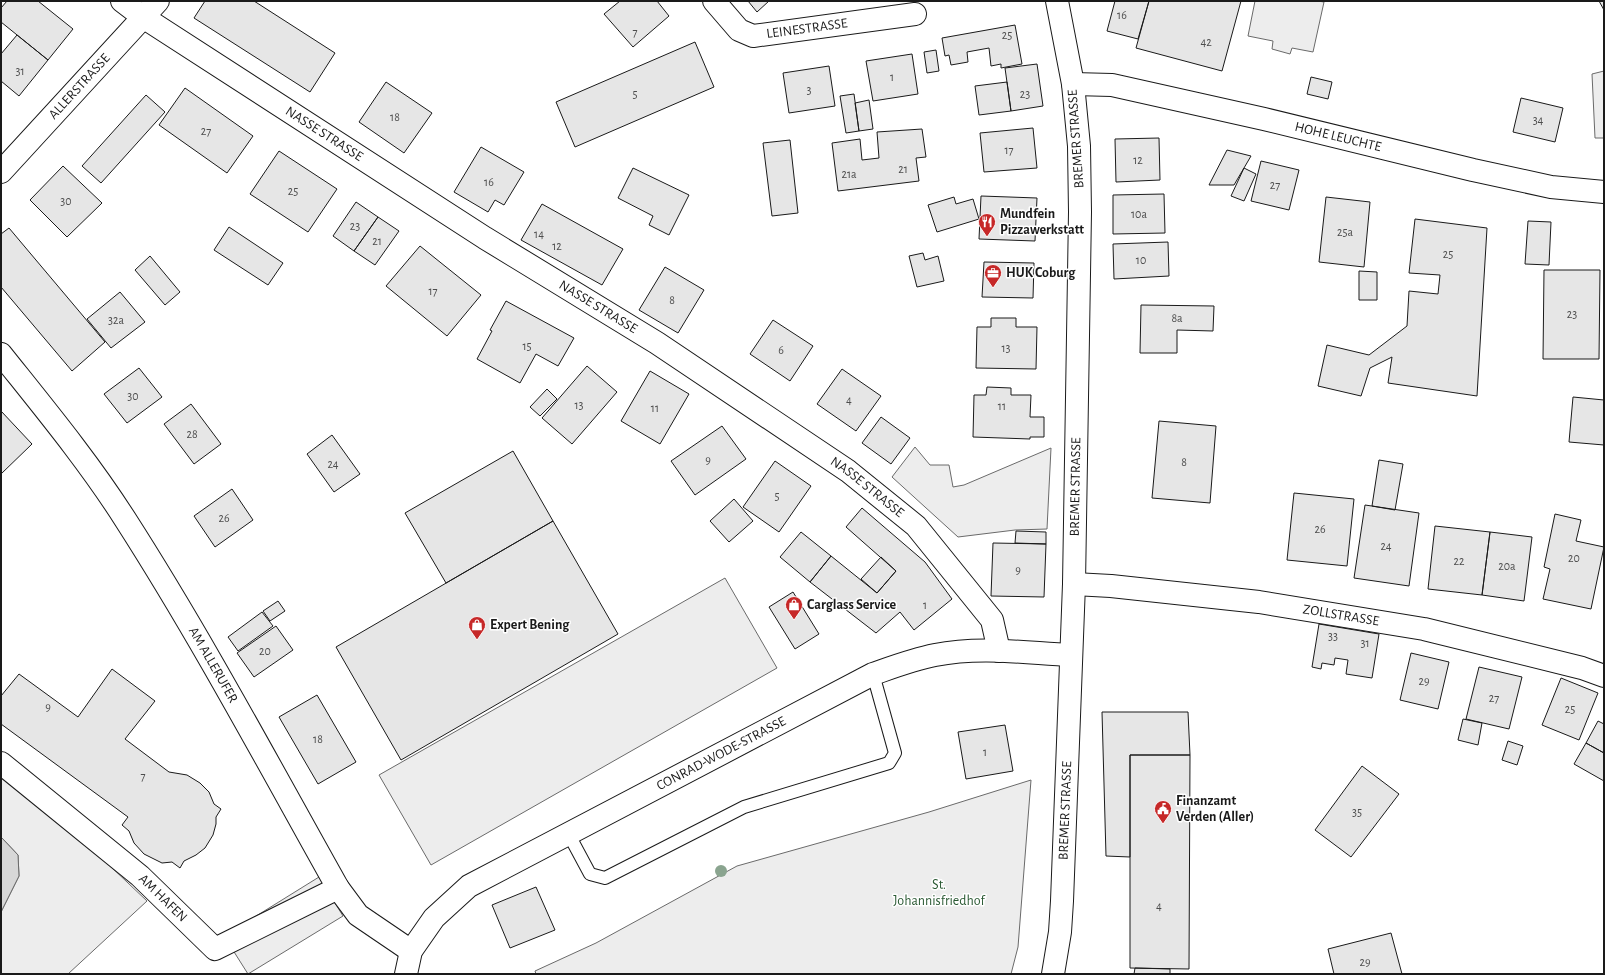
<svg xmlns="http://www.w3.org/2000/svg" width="1605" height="975" font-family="'Alegreya Sans',sans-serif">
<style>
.built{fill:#ededed;stroke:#6a6a6a}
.water{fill:#d7d7d7;stroke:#6a6a6a}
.building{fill:#e6e6e6;stroke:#1a1a1a}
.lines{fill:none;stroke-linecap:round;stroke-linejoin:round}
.lane-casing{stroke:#1a1a1a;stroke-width:14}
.street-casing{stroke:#1a1a1a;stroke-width:24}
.primary-casing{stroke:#1a1a1a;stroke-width:24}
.lane{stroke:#fff;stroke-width:12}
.street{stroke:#fff;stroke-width:22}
.primary{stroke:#fff;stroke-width:22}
.tree{fill:#8aa48f}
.labels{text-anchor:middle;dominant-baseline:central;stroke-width:3;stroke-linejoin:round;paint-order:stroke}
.number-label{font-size:12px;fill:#4d4d4d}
.street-label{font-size:14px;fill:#1a1a1a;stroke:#fff}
.poi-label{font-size:14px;font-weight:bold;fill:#1a1a1a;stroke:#fff;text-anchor:start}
.park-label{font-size:14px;fill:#2b5a34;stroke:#fff}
</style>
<rect width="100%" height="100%" fill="#fff"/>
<path class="built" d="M 1255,1 L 1318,1 L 1324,2 L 1313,52 L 1292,48 L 1290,54 L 1272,49 L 1273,41 L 1248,36 Z
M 1604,71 L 1604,138 L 1595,138 L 1592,74 Z
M 915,447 L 930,465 L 949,465 L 953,487 L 964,485 L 1051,448 L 1047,529 L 1015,530 L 958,537 L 892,477 Z
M 725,578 L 777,668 L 431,865 L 379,775 Z
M 1,770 L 69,827 L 147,901 L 68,974 L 1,974 L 1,912 L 19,876 L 18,855 L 1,837 Z
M 1031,780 L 1018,947 L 1011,974 L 536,974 L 535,971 L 596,943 L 737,866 L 929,812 Z
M 319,877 L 343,916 L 248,974 L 224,936 Z"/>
<path class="water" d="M 1,837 L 18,855 L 19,876 L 1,912 Z"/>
<path class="building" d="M 7,1 L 38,1 L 73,29 L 48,60 L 1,22 L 1,8 Z
M 205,1 L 254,1 L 335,53 L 310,92 L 194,18 Z
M 620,1 L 657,1 L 669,16 L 633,47 L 604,14 Z
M 748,1 L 769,1 L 757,12 Z
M 1115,1 L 1149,1 L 1138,39 L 1107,31 Z
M 1149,1 L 1241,1 L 1222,71 L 1136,48 Z
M 1599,1 L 1604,1 L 1604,10 Z
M 1015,25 L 1022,64 L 1001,68 L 1001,64 L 991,66 L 989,48 L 967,52 L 968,62 L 951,65 L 949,55 L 945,56 L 942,38 Z
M 17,35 L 48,60 L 19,96 L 1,81 L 1,54 Z
M 695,42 L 714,87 L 575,147 L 556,102 Z
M 936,50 L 939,71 L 927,73 L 924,52 Z
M 912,54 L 918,94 L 873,101 L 866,61 Z
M 1037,64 L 1043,106 L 1011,111 L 1005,68 Z
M 829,66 L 835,106 L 789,113 L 783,73 Z
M 1311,77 L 1332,82 L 1328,99 L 1307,94 Z
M 386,82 L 432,113 L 404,153 L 359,122 Z
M 1007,82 L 1011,111 L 979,115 L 975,86 Z
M 185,88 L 253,136 L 227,173 L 159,125 Z
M 854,94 L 859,131 L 846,133 L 840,96 Z
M 146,95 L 165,112 L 101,183 L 82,166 Z
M 1521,98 L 1563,108 L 1555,142 L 1513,132 Z
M 869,100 L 873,129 L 859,131 L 855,103 Z
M 1033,128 L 1037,168 L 984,172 L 980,133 Z
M 922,129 L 926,157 L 916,158 L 919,181 L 838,191 L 832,143 L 860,139 L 862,160 L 879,158 L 877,132 Z
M 1159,138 L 1160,180 L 1116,182 L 1115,139 Z
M 790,140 L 798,213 L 772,216 L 763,143 Z
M 481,147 L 524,172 L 504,205 L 495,200 L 488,212 L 454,192 Z
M 1227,150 L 1251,156 L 1234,185 L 1209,185 Z
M 279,151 L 337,189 L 308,232 L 250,194 Z
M 1261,161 L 1299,170 L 1289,210 L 1251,201 Z
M 63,166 L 102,203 L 67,237 L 30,200 Z
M 633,168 L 689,195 L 669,235 L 649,225 L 653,216 L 618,198 Z
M 1244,168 L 1256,174 L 1244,201 L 1231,196 Z
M 1164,194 L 1165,233 L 1113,234 L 1113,195 Z
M 981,196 L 1037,198 L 1035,241 L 979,239 Z
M 954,197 L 956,204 L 973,199 L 979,219 L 937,232 L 928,205 Z
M 1326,197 L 1370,202 L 1364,267 L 1319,262 Z
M 356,202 L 378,217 L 354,251 L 333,236 Z
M 542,204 L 623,249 L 602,285 L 521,240 Z
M 378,217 L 399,231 L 375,265 L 354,251 Z
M 1415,219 L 1487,228 L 1477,396 L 1388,383 L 1392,357 L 1370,368 L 1361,396 L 1318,386 L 1327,345 L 1369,355 L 1407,326 L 1409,291 L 1438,294 L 1440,275 L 1409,273 Z
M 1528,221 L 1551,222 L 1549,265 L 1525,264 Z
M 229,227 L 283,263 L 268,285 L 214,250 Z
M 9,228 L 105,342 L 72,371 L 1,287 L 1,234 Z
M 1168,242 L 1169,276 L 1114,279 L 1113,244 Z
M 420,246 L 481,295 L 447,336 L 386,286 Z
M 923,253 L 925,260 L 938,256 L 944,281 L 917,287 L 909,256 Z
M 150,256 L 180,292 L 165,305 L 135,270 Z
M 984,262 L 1034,263 L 1033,298 L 982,297 Z
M 665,267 L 704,290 L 678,333 L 639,310 Z
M 1544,270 L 1600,270 L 1599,359 L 1543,359 Z
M 1359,271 L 1377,272 L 1377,300 L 1359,300 Z
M 120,292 L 145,322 L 111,348 L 87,319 Z
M 506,301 L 574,338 L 558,366 L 536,354 L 520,383 L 477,359 L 492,331 L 490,330 Z
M 1141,305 L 1214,306 L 1213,331 L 1177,330 L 1177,353 L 1140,353 Z
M 991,318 L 1016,318 L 1016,327 L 1037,327 L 1036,369 L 976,368 L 977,327 L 991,327 Z
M 773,320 L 813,346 L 790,381 L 750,354 Z
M 587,366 L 617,392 L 572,444 L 542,418 Z
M 139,368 L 162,397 L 127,423 L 104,394 Z
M 842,369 L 881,396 L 856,431 L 817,404 Z
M 650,371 L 689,394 L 660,444 L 621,421 Z
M 987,387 L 1011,388 L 1011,395 L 1031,395 L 1030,417 L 1044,417 L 1044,437 L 1030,437 L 1030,439 L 973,437 L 974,395 L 986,395 Z
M 547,389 L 557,399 L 540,416 L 530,407 Z
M 1573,397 L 1604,400 L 1604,445 L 1569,442 Z
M 191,404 L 221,444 L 194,464 L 164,424 Z
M 1,411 L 32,444 L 1,474 Z
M 881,417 L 910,438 L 891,464 L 862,443 Z
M 1159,421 L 1216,426 L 1210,503 L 1152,498 Z
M 722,426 L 746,459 L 695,495 L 671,461 Z
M 332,435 L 360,474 L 334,492 L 307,454 Z
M 513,451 L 553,521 L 446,583 L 405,513 Z
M 1379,460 L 1403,464 L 1395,510 L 1372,506 Z
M 775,461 L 811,486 L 779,532 L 743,507 Z
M 232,489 L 253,520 L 215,547 L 194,516 Z
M 1294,493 L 1354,499 L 1347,566 L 1287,560 Z
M 734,499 L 753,521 L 729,542 L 710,521 Z
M 1365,505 L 1419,513 L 1409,586 L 1354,578 Z
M 862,508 L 925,562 L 952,599 L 914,630 L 900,612 L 876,633 L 810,582 L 831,556 L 877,593 L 896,571 L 846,527 Z
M 1555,514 L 1581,520 L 1576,541 L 1604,547 L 1591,609 L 1543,599 L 1550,569 L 1544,567 Z
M 553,521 L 618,634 L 401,760 L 336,647 Z
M 1435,526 L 1490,532 L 1482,595 L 1428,589 Z
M 1016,531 L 1046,532 L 1046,544 L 1015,543 Z
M 801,532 L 831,556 L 810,582 L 780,557 Z
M 1490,532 L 1532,537 L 1524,601 L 1482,595 Z
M 993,543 L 1046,544 L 1044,597 L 991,596 Z
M 881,557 L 896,571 L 877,593 L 861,579 Z
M 793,592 L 819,634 L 795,649 L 769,607 Z
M 278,601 L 285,611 L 270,621 L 263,611 Z
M 262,612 L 273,626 L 238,651 L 228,637 Z
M 1319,624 L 1379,634 L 1372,678 L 1346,674 L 1348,660 L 1335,658 L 1334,665 L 1322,663 L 1321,669 L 1312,667 Z
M 276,626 L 293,650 L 254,677 L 237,653 Z
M 1411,653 L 1449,662 L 1438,709 L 1400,700 Z
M 1479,667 L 1522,677 L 1509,729 L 1466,719 Z
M 112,669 L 155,701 L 125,739 L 169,772 L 187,775 L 200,783 L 209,792 L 214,804 L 221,809 L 216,817 L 216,824 L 213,835 L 205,848 L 196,855 L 184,861 L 180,868 L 172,862 L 162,863 L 144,854 L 134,843 L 129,831 L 122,825 L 128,817 L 1,724 L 1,696 L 19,674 L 78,717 Z
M 1561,678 L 1598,693 L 1579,740 L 1542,725 Z
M 317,695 L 356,762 L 318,784 L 279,717 Z
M 1102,712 L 1188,712 L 1190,755 L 1130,755 L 1130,857 L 1106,856 Z
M 1463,719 L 1482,723 L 1478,745 L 1458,740 Z
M 1598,721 L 1604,724 L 1604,753 L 1586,743 Z
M 1005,725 L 1013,771 L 966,779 L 958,732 Z
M 1508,741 L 1523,746 L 1517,765 L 1502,760 Z
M 1586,743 L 1604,753 L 1604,781 L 1574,764 Z
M 1130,755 L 1190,755 L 1189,969 L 1130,968 Z
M 1362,766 L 1399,794 L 1351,857 L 1315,830 Z
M 536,887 L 555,930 L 510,948 L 492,905 Z
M 1391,933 L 1402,974 L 1334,974 L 1328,949 Z
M 1135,968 L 1170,969 L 1170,974 L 1134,974 Z"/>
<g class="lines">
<defs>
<path id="lane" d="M 568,833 L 590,874 L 605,878 L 744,807 L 889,763 L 895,753 L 873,674"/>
<g id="street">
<path id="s1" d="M 122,1 L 143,17 L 485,238 L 657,343 L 848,471 L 916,526 L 992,620 L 999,651"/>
<path id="s2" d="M 714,1 L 739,30 L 753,36 L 915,14"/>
<path id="s3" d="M 1073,84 L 1112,85 L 1264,119 L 1473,170 L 1551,187 L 1604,192"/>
<path id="s4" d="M 1,172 L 158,1"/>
<path id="s5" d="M 1,354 C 44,408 88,461 125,519 C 202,639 269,765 338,888 L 358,915 L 411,951"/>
<path id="s6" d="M 1074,584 L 1111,586 L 1259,602 L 1424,629 L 1582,668 L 1604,676"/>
<path id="s7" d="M 1,763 L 140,876 L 215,949 L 338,888"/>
<path id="s8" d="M 406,974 L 411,951 L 434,918 L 469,886 L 873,674 C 893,667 914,659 935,655 C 980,646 1026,653 1071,655"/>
</g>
<g id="primary">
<path id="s9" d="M 1053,974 L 1060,932 L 1062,901 L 1074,584 L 1080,212 L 1079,146 L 1073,84 L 1057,1"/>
</g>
</defs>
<use href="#lane" class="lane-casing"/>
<use href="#street" class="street-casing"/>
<use href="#primary" class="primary-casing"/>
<use href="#lane" class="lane"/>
<use href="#street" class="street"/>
<use href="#primary" class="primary"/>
</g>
<circle class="tree" cx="721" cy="871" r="6"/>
<defs>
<symbol id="restaurant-pin" viewBox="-11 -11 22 30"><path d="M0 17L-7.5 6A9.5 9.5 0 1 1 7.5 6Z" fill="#c62828" stroke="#fff"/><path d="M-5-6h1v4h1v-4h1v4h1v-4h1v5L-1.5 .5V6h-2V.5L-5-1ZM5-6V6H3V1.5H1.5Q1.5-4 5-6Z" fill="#fff"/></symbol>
<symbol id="office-pin" viewBox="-11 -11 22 30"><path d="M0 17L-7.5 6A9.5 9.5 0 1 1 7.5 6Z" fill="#c62828" stroke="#fff"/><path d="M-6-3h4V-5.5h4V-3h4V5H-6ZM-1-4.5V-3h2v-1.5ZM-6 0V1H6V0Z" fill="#fff"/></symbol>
<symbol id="shop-pin" viewBox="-11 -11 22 30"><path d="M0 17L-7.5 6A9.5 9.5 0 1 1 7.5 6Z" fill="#c62828" stroke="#fff"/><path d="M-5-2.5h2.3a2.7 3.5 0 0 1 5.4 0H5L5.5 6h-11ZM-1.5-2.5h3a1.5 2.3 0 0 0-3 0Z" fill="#fff"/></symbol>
<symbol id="civic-pin" viewBox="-11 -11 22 30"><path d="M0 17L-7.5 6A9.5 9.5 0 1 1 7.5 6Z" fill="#c62828" stroke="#fff"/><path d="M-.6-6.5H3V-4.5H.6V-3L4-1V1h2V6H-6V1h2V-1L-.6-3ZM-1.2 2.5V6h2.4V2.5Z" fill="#fff"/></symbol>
</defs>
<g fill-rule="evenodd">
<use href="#restaurant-pin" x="977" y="212" width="20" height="27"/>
<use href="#office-pin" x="983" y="263" width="20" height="27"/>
<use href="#shop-pin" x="784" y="595" width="20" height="27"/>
<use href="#shop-pin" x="467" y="615" width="20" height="27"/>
<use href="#civic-pin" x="1153" y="799" width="20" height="27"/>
</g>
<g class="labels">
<g class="number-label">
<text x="1122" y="15">16</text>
<text x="635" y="32">7</text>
<text x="1007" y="35">25</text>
<text x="1206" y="42">42</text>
<text x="20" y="71">31</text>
<text x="892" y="77">1</text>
<text x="809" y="90">3</text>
<text x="635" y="94">5</text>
<text x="1025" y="94">23</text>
<text x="395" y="117">18</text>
<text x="1538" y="120">34</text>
<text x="206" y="131">27</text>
<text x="1009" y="150">17</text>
<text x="1138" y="160">12</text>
<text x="903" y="169">21</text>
<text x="849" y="174">21a</text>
<text x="489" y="182">16</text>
<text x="1275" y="185">27</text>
<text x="293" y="191">25</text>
<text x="66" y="201">30</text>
<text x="1139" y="214">10a</text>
<text x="355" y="226">23</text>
<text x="1345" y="232">25a</text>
<text x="539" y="234">14</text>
<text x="377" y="241">21</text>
<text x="557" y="246">12</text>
<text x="1448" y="254">25</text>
<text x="1141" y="260">10</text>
<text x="433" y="291">17</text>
<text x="672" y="300">8</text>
<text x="1572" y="314">23</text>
<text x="1177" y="318">8a</text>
<text x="116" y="320">32a</text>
<text x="527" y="346">15</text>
<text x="1006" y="348">13</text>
<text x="781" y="350">6</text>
<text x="133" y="396">30</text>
<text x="849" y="400">4</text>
<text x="579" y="405">13</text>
<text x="1002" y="406">11</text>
<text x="655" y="408">11</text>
<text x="192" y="434">28</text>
<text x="708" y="460">9</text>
<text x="1184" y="462">8</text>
<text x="333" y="464">24</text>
<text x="777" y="496">5</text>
<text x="224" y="518">26</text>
<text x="1320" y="529">26</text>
<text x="1386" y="546">24</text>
<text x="1574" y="558">20</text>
<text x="1459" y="561">22</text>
<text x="1507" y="566">20a</text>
<text x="1018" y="570">9</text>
<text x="925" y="605">1</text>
<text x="1333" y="636">33</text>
<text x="1365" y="643">31</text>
<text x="265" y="651">20</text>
<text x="1424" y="681">29</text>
<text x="1494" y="698">27</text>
<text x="48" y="707">9</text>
<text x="1570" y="709">25</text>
<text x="318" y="739">18</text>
<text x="985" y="752">1</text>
<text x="143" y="776">7</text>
<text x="1357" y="812">35</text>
<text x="1159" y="906">4</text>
<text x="1365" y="962">29</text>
</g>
<g class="street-label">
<text stroke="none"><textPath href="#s2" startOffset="108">LEINESTRASSE</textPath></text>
<text stroke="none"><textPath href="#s4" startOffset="116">ALLERSTRASSE</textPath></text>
<text stroke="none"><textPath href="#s1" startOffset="242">NASSE STRASSE</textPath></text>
<text stroke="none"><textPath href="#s3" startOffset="271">HOHE LEUCHTE</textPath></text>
<text transform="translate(1076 139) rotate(-94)">BREMER STRASSE</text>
<text stroke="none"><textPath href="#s1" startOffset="566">NASSE STRASSE</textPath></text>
<text stroke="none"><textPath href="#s1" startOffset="890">NASSE STRASSE</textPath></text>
<text stroke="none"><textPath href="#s9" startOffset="488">BREMER STRASSE</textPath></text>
<text stroke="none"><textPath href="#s6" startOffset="269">ZOLLSTRASSE</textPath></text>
<text stroke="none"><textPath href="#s5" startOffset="377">AM ALLERUFER</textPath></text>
<text stroke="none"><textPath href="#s8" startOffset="396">CONRAD-WODE-STRASSE</textPath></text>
<text stroke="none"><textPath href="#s9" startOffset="164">BREMER STRASSE</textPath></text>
<text stroke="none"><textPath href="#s7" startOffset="211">AM HAFEN</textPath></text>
</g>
<g class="poi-label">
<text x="1000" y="214">Mundfein<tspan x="1000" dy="16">Pizzawerkstatt</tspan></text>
<text x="1006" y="273">HUK Coburg</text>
<text x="807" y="605">Carglass Service</text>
<text x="490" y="625">Expert Bening</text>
<text x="1176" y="801">Finanzamt<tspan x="1176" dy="16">Verden (Aller)</tspan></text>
</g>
<g class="park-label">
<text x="939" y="885">St.<tspan x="939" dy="16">Johannisfriedhof</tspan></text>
</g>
</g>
<rect width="1605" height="975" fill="none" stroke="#1a1a1a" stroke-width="4"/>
</svg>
